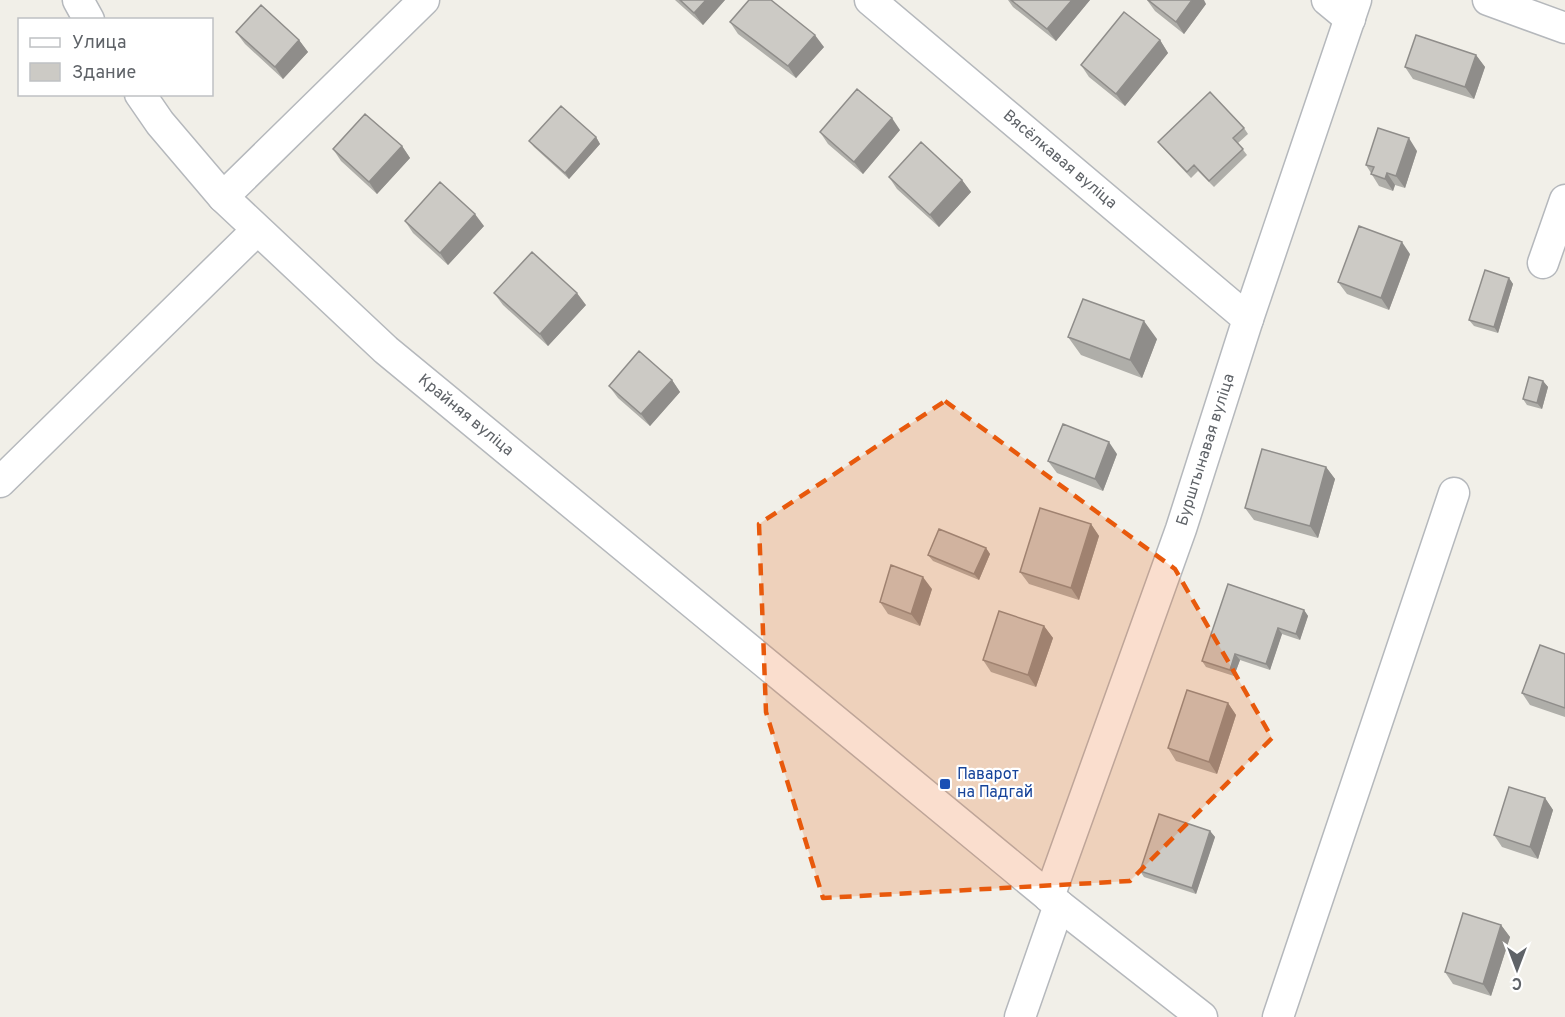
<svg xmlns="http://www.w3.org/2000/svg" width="1565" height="1017" font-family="Overpass,sans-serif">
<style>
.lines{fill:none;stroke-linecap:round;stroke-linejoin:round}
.minor-casing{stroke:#b5b8bc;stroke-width:33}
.minor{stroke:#fff;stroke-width:30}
.wall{fill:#afaea9}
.shaded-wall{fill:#8f8d8a}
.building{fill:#cccac5;stroke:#8f8d8a;stroke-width:1.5}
.marked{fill:#e8590c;fill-opacity:0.2;stroke:#e8590c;stroke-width:4.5;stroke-dasharray:12 8;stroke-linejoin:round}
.transit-dot{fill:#1a4fb4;stroke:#fff;stroke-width:2}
.labels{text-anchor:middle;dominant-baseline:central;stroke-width:4.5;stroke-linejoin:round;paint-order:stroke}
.street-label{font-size:16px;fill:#5f6368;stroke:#fff}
.transit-label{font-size:16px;fill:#164399;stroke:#fff;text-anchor:start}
</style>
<rect width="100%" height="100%" fill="#f1efe8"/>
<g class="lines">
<defs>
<g id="minor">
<path d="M 78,0 L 89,20"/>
<path id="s1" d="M 870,0 L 1248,319"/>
<path d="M 1327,0 L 1350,19"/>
<path d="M 1488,0 L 1565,28"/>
<path id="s2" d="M 140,94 L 160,123 L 223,197 L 386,350 L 1059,905 L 1202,1017"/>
<path d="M 223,197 L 424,0"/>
<path d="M 1543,263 L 1565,200"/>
<path d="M 0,482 L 257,230"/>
<path id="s3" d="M 1049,897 L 1181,529 L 1248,319 L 1356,0"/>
<path d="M 1020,1017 L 1059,905"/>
<path d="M 1278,1017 L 1454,493"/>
</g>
</defs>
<use href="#minor" class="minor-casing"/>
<use href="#minor" class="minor"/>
</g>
<path class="wall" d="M 675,0 L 725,0 L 703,25 Z
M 1008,0 L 1090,0 L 1056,41 L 1013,7 Z
M 1147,0 L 1206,4 L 1184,34 L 1155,11 Z
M 730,22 L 824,47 L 796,78 L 738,34 Z
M 236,32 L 299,40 L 308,52 L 283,79 L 245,44 Z
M 1160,40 L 1168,53 L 1125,106 L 1089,77 L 1081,65 Z
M 1476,55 L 1485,67 L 1474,99 L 1413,79 L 1405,67 Z
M 1244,128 L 1248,134 L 1238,143 L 1247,155 L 1214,187 L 1198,171 L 1191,178 L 1163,148 L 1158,142 Z
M 900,130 L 863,174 L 828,144 L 820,132 Z
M 596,137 L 600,144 L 569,179 L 534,147 L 529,141 Z
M 402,146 L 410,158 L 377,194 L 341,161 L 333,149 Z
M 1417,151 L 1405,188 L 1395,185 L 1393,191 L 1379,186 L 1366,165 Z
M 889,177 L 962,180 L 971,192 L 939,227 L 897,189 Z
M 405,221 L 484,226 L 448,265 L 413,233 Z
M 1410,254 L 1389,310 L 1347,294 L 1338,282 Z
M 1509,278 L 1513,284 L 1498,333 L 1474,326 L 1469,320 Z
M 494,293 L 586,305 L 548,346 L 503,305 Z
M 1068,337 L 1157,339 L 1142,378 L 1081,355 Z
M 672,380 L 680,392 L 650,426 L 618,398 L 609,386 Z
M 1543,381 L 1548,387 L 1542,409 L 1527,405 L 1523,399 Z
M 1117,454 L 1103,491 L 1057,473 L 1048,461 Z
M 1326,467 L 1335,479 L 1318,538 L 1254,520 L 1245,508 Z
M 1091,524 L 1099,536 L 1079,600 L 1029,584 L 1020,572 Z
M 986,548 L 990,554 L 979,580 L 933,561 L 928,555 Z
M 932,589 L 920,626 L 888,614 L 880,602 Z
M 1304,610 L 1308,616 L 1300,640 L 1282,634 L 1270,670 L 1240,660 L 1234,676 L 1206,667 L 1202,661 Z
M 1044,626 L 1053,638 L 1036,687 L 991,672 L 983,660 Z
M 1565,654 L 1565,717 L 1530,705 L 1522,693 Z
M 1228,703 L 1236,715 L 1217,774 L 1176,761 L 1168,748 Z
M 1545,798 L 1553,810 L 1538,859 L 1502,847 L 1494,835 Z
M 1210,831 L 1215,837 L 1196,894 L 1144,877 L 1140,871 Z
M 1501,925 L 1510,937 L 1491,996 L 1453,984 L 1445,972 Z"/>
<path class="shaded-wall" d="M 706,0 L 725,0 L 703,25 L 694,13 Z
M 1072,0 L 1090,0 L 1056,41 L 1047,29 Z
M 1192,0 L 1204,0 L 1206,4 L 1184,34 L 1176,22 Z
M 815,35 L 824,47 L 796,78 L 788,66 Z
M 299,40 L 308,52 L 283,79 L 275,67 Z
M 1160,40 L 1168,53 L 1125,106 L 1116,94 Z
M 1476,55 L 1485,67 L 1474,99 L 1465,87 Z
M 892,118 L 900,130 L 863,174 L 854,162 Z
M 596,137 L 600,144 L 569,179 L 565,173 Z
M 1409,138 L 1417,151 L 1405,188 L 1396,176 Z
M 402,146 L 410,158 L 377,194 L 369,182 Z
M 1387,173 L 1395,185 L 1393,191 L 1385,179 Z
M 962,180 L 971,192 L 939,227 L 930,215 Z
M 475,214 L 484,226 L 448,265 L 440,253 Z
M 1402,242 L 1410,254 L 1389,310 L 1381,298 Z
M 1509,278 L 1513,284 L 1498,333 L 1494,327 Z
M 577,293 L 586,305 L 548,346 L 540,334 Z
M 1144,321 L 1157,339 L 1142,378 L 1130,360 Z
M 672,380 L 680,392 L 650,426 L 641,414 Z
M 1543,381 L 1548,387 L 1542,409 L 1537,403 Z
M 1109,442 L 1117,454 L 1103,491 L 1095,479 Z
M 1326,467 L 1335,479 L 1318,538 L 1310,526 Z
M 1091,524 L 1099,536 L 1079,600 L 1071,588 Z
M 986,548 L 990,554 L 979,580 L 974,574 Z
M 923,577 L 932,589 L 920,626 L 911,614 Z
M 1304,610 L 1308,616 L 1300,640 L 1296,634 Z
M 1044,626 L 1053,638 L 1036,687 L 1028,675 Z
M 1278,628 L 1282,634 L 1270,670 L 1266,664 Z
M 1235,654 L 1240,660 L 1234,676 L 1230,670 Z
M 1228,703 L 1236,715 L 1217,774 L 1209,762 Z
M 1545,798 L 1553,810 L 1538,859 L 1530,847 Z
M 1210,831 L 1215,837 L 1196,894 L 1192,888 Z
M 1501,925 L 1510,937 L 1491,996 L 1483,984 Z"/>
<path class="building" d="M 680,0 L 706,0 L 694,13 Z
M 749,0 L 771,0 L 815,35 L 788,66 L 730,22 Z
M 1011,0 L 1072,0 L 1047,29 Z
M 1148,0 L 1192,0 L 1176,22 Z
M 261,5 L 299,40 L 275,67 L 236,32 Z
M 1124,12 L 1160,40 L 1116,94 L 1081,65 Z
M 1416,35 L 1476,55 L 1465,87 L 1405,67 Z
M 857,89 L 892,118 L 854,162 L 820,132 Z
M 1210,92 L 1244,128 L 1233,138 L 1243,149 L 1209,181 L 1194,165 L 1187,172 L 1158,142 Z
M 561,106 L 596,137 L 565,173 L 529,141 Z
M 365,114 L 402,146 L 369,182 L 333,149 Z
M 1378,128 L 1409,138 L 1396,176 L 1387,173 L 1385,179 L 1371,174 L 1374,167 L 1366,165 Z
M 921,142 L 962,180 L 930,215 L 889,177 Z
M 440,182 L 475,214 L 440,253 L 405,221 Z
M 1359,226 L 1402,242 L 1381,298 L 1338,282 Z
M 532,252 L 577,293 L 540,334 L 494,293 Z
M 1485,270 L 1509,278 L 1494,327 L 1469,320 Z
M 1083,299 L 1144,321 L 1130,360 L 1068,337 Z
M 639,351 L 672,380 L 641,414 L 609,386 Z
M 1529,377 L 1543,381 L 1537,403 L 1523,399 Z
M 1063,424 L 1109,442 L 1095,479 L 1048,461 Z
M 1262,449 L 1326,467 L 1310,526 L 1245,508 Z
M 1040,508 L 1091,524 L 1071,588 L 1020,572 Z
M 939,529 L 986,548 L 974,574 L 928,555 Z
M 891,565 L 923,577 L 911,614 L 880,602 Z
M 1228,584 L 1304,610 L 1296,634 L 1278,628 L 1266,664 L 1235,654 L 1230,670 L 1202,661 Z
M 999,611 L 1044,626 L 1028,675 L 983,660 Z
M 1540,645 L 1565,654 L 1565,708 L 1522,693 Z
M 1187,690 L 1228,703 L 1209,762 L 1168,748 Z
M 1509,787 L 1545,798 L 1530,847 L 1494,835 Z
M 1159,814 L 1210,831 L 1192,888 L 1140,871 Z
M 1463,913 L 1501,925 L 1483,984 L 1445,972 Z"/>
<path class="marked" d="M 945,401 L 1175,569 L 1272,738 L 1130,881 L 823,898 L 766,712 L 759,524 Z"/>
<rect class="transit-dot" x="939" y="778" width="12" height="12" rx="3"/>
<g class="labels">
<g class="street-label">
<text stroke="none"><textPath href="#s1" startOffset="248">Вясёлкавая вуліца</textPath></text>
<text stroke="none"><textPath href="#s2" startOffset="459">Крайняя вуліца</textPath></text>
<text stroke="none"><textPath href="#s3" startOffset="474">Бурштынавая вуліца</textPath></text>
</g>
<g class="transit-label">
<text x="957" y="775">Паварот<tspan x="957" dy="18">на Падгай</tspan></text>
</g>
</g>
<rect x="18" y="18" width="195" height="78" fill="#ffffff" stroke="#bfc1c3" stroke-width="1.5"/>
<rect x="30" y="38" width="30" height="9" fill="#ffffff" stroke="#bfc1c3" stroke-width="1.5"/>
<text x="72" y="48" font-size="18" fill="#5f6368">Улица</text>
<rect x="30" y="63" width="30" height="18" fill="#cccac5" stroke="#bfc1c3" stroke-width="1.5"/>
<text x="72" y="78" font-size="18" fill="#5f6368">Здание</text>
<g transform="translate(1517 969) rotate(180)" stroke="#ffffff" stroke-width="4.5" paint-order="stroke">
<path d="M0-4.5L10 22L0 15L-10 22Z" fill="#5f6368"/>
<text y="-9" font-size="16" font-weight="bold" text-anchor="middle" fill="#5f6368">С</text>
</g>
</svg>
